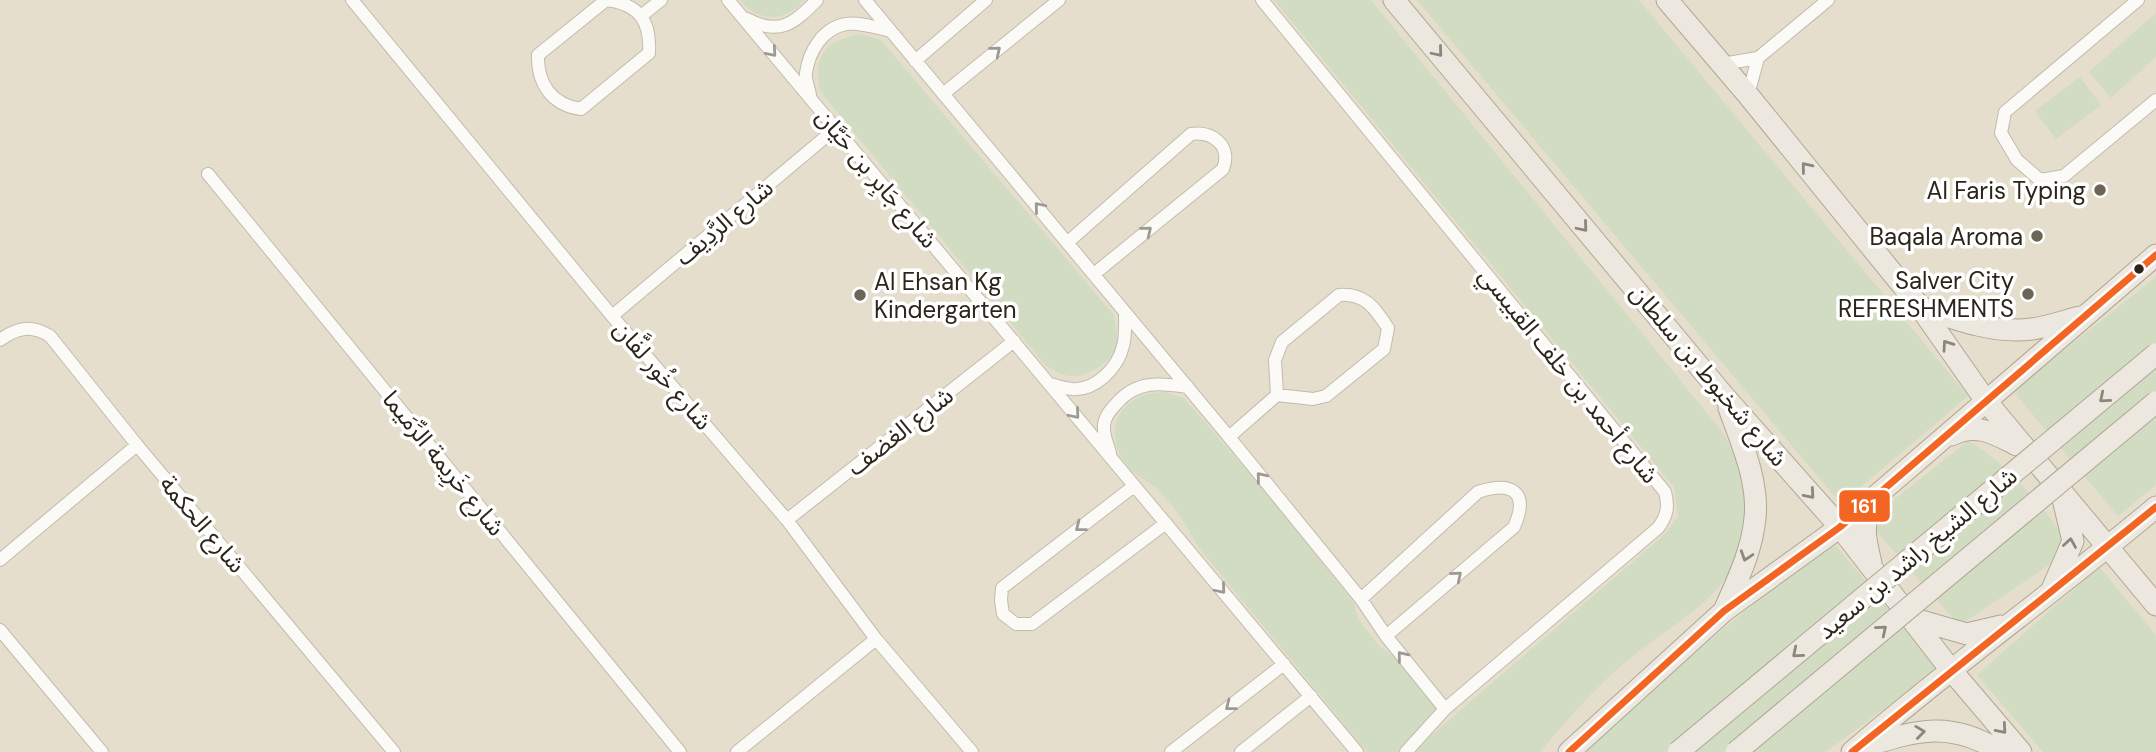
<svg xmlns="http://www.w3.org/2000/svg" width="2156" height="752" font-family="'DM Sans','Noto Sans Arabic',sans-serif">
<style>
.green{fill:#d1dcc2}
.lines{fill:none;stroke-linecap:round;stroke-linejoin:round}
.street-casing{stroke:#c2bcae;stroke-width:14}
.primary-casing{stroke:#b0a792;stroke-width:23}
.street{stroke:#fbfaf7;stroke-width:12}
.primary{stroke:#ece8df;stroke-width:21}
.primary-bridge-casing{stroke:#b0a792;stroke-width:23;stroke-linecap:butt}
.primary-bridge{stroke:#ece8df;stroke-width:21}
.bus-1-casing{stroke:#fff;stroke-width:12}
.bus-1{stroke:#f26522;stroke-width:7}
.oneway{stroke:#9d9a94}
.oneway2{stroke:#8c867c}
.poi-dot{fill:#6c6658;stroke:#fff;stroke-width:2.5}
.bus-dot{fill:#2b251a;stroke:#fff;stroke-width:2.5}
.labels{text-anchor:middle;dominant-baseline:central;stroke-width:7;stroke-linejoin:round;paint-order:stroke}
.street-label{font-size:24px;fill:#2b251a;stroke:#fff}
.poi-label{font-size:24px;fill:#2b251a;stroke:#fff;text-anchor:end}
.line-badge{stroke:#fff;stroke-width:2.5}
.badge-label{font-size:19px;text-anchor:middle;font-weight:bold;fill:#fff}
</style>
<rect width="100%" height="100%" fill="#e6decc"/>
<path class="green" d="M 740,0 L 804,0 C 785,23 758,22 740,0 Z
M 1274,0 L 1371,0 L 1724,434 C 1743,467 1752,494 1743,531 C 1740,543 1739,557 1733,567 C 1710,608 1663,630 1629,659 C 1596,686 1567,720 1540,752 L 1412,752 L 1665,534 L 1678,516 L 1674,487 Z
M 1417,0 L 1639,0 L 1968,396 L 1841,504 Z
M 2156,13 L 2156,57 L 2111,98 L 2089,72 Z
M 862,34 L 881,40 L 1113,314 C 1115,324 1120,336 1116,347 C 1111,363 1088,376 1072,376 C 1062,376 1054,370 1046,366 L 820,91 C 813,54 826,40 862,34 Z
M 2080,77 L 2101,105 L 2056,139 L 2035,111 Z
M 2156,277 L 2156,485 L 2118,516 L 2013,391 Z
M 1165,392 L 1184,398 L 1264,490 L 1354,603 L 1358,619 L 1380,647 L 1403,662 L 1436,707 L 1437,715 L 1402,752 L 1367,752 L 1199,548 C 1188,527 1175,507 1158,490 C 1152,483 1143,480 1136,474 C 1117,460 1107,431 1122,411 C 1134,397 1147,392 1165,392 Z
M 1968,441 C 2001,457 2047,510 2066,541 L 2061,557 L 1963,623 L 1953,618 L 1875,530 L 1875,518 L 1881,510 Z
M 1832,541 L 1939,668 L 1826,752 L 1583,752 L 1706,643 Z
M 2099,567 L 2156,635 L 2156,752 L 2043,752 L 1977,675 Z"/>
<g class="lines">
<defs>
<path id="street" d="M 352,0 L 612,316 L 787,520 L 876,639 L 972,752
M 606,0 C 639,4 651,21 649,53 L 581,109 C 552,105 537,84 538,55 Z
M 728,0 L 1357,752
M 865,0 L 1229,437 L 1361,599 L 1386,636 L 1445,709
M 1262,0 L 1665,492 C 1669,507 1667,516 1658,528 L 1445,709 L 1406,752
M 2138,0 L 2005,112 L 2001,133 L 2017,160 L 2040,180 L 2064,176 L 2156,100
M 641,16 L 661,0
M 747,19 C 779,36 794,24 817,0
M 915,61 L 986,0
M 1722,64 L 1758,58 L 1828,0
M 943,94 L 1059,0
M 810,95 C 809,88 805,80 806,73 C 809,51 823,28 846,24 C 861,22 877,28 891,31
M 1748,95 L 1758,58
M 208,174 L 680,752
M 1068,242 L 1191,134 C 1213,131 1232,146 1223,169 L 1094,274
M 612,316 L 835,129
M 0,340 C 18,327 31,325 50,336 L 137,445 L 394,752
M 1050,384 C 1057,386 1064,388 1072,389 C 1095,391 1118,368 1123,346 C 1126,336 1125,323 1125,313
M 1229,437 L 1277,395 L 1313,399 L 1326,396 L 1384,349 L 1388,328 C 1375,308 1365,293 1339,295 L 1282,342 L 1275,360 L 1277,395
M 1110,453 C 1108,445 1103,435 1104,426 C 1104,417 1111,409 1117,403 C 1137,380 1160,383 1188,387
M 1134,486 L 1002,588 L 1001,600 L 1003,614 L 1016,624 L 1032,624 L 1166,523
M 787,520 L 1014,341
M 0,560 L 137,445
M 1361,599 L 1478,492 C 1511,481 1530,491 1514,527 L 1386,636
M 0,630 L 102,752
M 737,752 L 876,639
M 1171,752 L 1284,664
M 1241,752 L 1311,696"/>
<path id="primary" d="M 1394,0 L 1724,396 L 1840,527 L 1951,670 L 2021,752
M 1667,0 L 1748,95 L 1920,307 L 1986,401 L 2156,605
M 1920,307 C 1955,319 1994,334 2032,329 C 2048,327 2064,321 2080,317
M 1952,435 C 1976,422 1995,434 2017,445
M 1871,563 C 1865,539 1861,522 1874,500
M 2053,587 L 2073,541 L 2063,499
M 1724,611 C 1737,581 1752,551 1755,518 C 1759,482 1741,441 1729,408
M 1911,618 L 1967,634 L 2001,626
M 1866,746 C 1918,730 1951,720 2001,752
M 1569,752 L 1724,611 L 1840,527 L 2156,255
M 1852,752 C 1950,667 2056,591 2156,507"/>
</defs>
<use href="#street" class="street-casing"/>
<use href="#primary" class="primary-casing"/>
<use href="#street" class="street"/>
<use href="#primary" class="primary"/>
<defs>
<path id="primary-bridge" d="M 1678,752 L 2156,354
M 1736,752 L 2156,402"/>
</defs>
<use href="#primary-bridge" class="primary-bridge-casing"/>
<use href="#primary-bridge" class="primary-bridge"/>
<defs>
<path id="bus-1" d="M 1569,752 L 1724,611 L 1840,527 L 2156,255
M 1852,752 L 2156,507"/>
</defs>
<use href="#bus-1" class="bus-1-casing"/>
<use href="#bus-1" class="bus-1"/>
</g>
<defs><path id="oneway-chevron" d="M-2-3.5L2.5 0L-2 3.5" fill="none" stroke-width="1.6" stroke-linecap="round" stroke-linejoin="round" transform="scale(1.75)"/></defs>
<g class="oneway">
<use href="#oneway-chevron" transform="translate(996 51) rotate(-39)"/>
<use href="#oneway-chevron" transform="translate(772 52) rotate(49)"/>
<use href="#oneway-chevron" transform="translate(1039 207) rotate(-130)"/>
<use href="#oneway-chevron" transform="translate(1147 231) rotate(-39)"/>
<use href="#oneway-chevron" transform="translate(1075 414) rotate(50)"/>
<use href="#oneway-chevron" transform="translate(1261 477) rotate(-129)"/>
<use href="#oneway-chevron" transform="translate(1080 527) rotate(142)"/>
<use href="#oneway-chevron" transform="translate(1457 576) rotate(-40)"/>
<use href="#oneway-chevron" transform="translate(1221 589) rotate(50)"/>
<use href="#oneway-chevron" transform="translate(1402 656) rotate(-129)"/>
<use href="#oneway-chevron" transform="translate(1230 706) rotate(142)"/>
</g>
<g class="oneway2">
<use href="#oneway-chevron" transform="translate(1438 52) rotate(50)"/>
<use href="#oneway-chevron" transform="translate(1806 167) rotate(-129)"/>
<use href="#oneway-chevron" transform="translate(1583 227) rotate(50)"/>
<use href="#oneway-chevron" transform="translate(1947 345) rotate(-125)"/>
<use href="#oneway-chevron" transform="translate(2104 398) rotate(140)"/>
<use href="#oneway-chevron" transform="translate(1810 494) rotate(49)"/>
<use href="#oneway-chevron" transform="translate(2070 543) rotate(-81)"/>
<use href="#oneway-chevron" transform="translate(1746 556) rotate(108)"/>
<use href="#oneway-chevron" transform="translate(1882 630) rotate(-40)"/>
<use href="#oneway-chevron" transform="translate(1797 653) rotate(140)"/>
<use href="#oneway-chevron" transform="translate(2002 729) rotate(49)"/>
<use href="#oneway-chevron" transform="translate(1920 732) rotate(-7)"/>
</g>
<g class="poi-dot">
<circle cx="2100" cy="190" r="7"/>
<circle cx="2037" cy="236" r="7"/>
<circle cx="2028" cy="294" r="7"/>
<circle cx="860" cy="295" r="7"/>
</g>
<circle class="bus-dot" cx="2139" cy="269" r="6"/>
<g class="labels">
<g class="street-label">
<text transform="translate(877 178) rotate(50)">شارع جَابِر بن حَيَّان</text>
<text transform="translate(724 222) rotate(-40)">شارع الرَّدِيف</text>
<text transform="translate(663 375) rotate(49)">شارع خُور لفَّان</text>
<text transform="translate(1569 375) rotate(51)">شارع أحمد بن خلف القبيسي</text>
<text transform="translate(1709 375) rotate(50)">شارع شخبوط بن سلطان</text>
<text transform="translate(900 431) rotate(-38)">شارع الغضف</text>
<text transform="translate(444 463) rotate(51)">شارع خَرِيمة الرِّمَيما</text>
<text transform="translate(203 524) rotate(50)">شارع الحكمة</text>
<text transform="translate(1917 553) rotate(-40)">شارع الشيخ راشد بن سعيد</text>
</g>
<g class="poi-label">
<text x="2086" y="190">Al Faris Typing</text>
<text x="2023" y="236">Baqala Aroma</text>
<text x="2014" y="280">Salver City<tspan x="2014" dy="28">REFRESHMENTS</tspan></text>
<text x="874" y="281" text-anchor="start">Al Ehsan Kg<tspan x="874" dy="28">Kindergarten</tspan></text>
</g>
</g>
<rect class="line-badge" x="1838" y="489" width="53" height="34" rx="7" fill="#f26522"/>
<g class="badge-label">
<text x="1864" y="513">161</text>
</g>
</svg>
